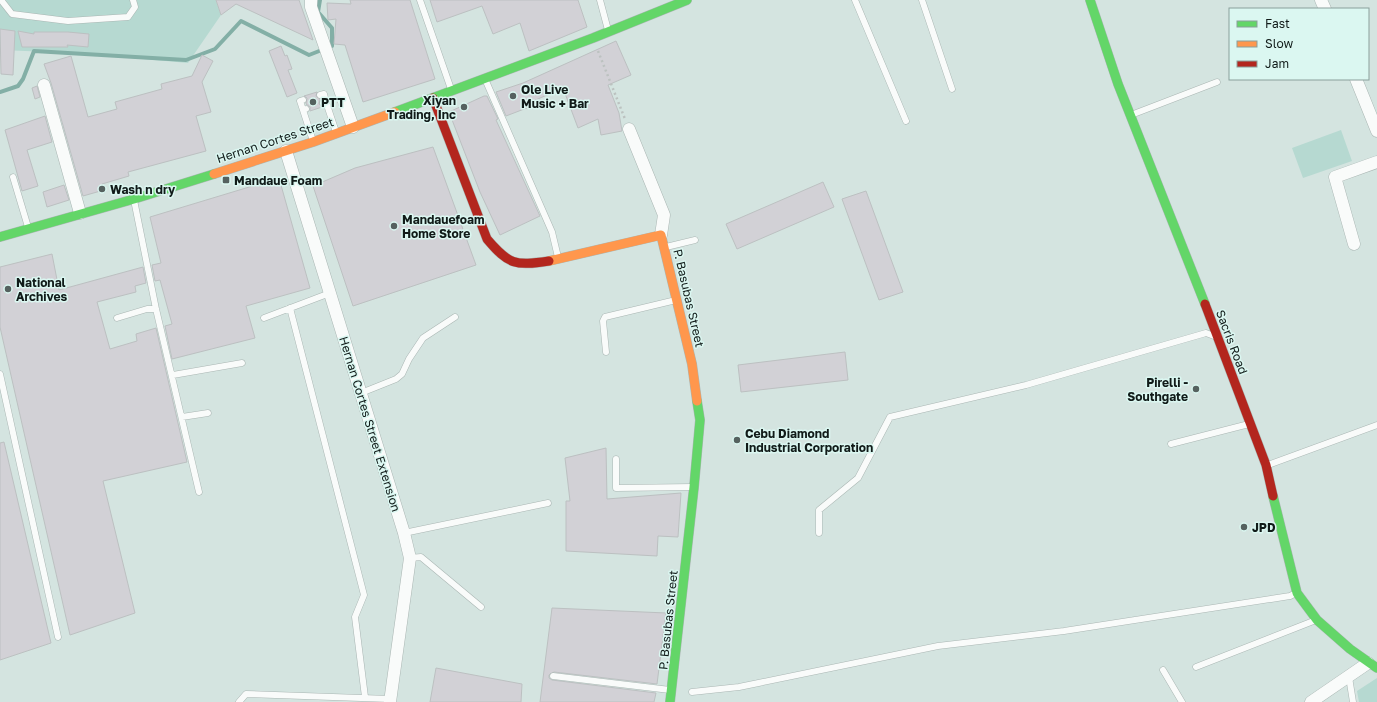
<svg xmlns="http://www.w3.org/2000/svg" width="1377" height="702" font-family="'Golos Text',sans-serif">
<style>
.green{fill:#b6d9d1}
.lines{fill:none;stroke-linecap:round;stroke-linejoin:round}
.stream{stroke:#83afa6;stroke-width:4}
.building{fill:#d2d1d6;stroke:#bcc0c1}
.lane-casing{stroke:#aab6b3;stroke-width:7}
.street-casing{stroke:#aab6b3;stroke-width:13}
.fast-casing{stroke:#aab6b3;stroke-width:10}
.slow-casing{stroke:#aab6b3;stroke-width:10}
.jam-casing{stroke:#aab6b3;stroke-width:10}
.path{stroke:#bcc2c0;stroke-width:2.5;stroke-dasharray:2 3;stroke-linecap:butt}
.lane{stroke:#f9fbfa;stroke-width:6}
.street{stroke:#f9fbfa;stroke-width:12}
.fast{stroke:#63d668;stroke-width:9}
.slow{stroke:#ff974d;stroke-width:9}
.jam{stroke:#b3261e;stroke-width:9}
.poi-dot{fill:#55615f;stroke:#dbf7f1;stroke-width:1.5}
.labels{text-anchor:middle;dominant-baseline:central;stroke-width:3;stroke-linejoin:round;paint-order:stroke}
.poi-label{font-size:12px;font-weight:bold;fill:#111b19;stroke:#dbf7f1;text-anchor:start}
.street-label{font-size:12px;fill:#111b19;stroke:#dbf7f1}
</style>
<rect width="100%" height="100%" fill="#d4e4e0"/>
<path class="green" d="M 0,0 L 216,0 L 221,15 L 188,63 L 75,53 L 0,50 Z
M 1341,130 L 1352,161 L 1303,178 L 1292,148 Z
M 1377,678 L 1377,702 L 1359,702 L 1357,691 Z"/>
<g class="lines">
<path class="stream" d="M 0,92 L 18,86 L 23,79 L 34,51 L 186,60 L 215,49 L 241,21 L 309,55 L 332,46 L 332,28 L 318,12 L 320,0"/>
</g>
<path class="building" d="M 216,0 L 299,0 L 313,40 L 236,4 L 221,15 Z
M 350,0 L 410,0 L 435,79 L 363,102 L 345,45 L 334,44 L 336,19 L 328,20 L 327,3 L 351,4 Z
M 430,0 L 578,0 L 587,27 L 529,51 L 520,23 L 493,34 L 482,6 L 437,22 Z
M 0,29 L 15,31 L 13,75 L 1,74 Z
M 18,31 L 34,34 L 34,32 L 68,32 L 89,34 L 88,47 L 67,45 L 68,47 L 22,47 Z
M 616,41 L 631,75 L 608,85 L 619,113 L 622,131 L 601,135 L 598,119 L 578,128 L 563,88 L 531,102 L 532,106 L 506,116 L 496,92 L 523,83 Z
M 281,46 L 285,56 L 287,55 L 292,69 L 288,70 L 297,93 L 287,97 L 269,51 Z
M 202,55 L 213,61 L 202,82 L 211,112 L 196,116 L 206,151 L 128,172 L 129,176 L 102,184 L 104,190 L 83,196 L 51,83 L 44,64 L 71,56 L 88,117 L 117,109 L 115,102 L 162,89 L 161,84 L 192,76 Z
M 37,86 L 40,97 L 35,99 L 32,88 Z
M 317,92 L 316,96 L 320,99 L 319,104 L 322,107 L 310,111 L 310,107 L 306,104 L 307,98 L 304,96 Z
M 484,96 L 487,96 L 498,119 L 496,120 L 540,216 L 500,235 L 480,192 L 449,112 Z
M 45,116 L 52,142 L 27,150 L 38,186 L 22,191 L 5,130 Z
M 433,147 L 476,265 L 353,306 L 313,186 L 355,168 Z
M 279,178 L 310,288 L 246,306 L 255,338 L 172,359 L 165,326 L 172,324 L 160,280 L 155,281 L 152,265 L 161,263 L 150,217 Z
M 823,182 L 834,207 L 737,249 L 726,224 Z
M 64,185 L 69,200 L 47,207 L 43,192 Z
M 866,191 L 903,292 L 879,300 L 842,199 Z
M 52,254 L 59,290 L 143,267 L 146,283 L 135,286 L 136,292 L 97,302 L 110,349 L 137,341 L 136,334 L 156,328 L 187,462 L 103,481 L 135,613 L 70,635 L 0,327 L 0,267 Z
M 845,352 L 848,380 L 741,392 L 738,365 Z
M 4,442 L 51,643 L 0,660 L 0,443 Z
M 606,448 L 607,499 L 681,493 L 678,537 L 658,536 L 657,556 L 566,551 L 566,501 L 570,501 L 565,458 Z
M 552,608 L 666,613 L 657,684 L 554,672 L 549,675 L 549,678 L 552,680 L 656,693 L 654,702 L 540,702 Z
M 436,668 L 522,684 L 521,702 L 430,702 Z"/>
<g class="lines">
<defs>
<path id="lane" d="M 1,0 L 12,14 L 68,21 L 128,17 L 135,7 L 133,0
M 420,0 L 451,89
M 600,0 L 608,30
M 855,0 L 906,121
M 922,0 L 952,89
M 485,79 L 552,232 L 558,257
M 320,95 L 324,94 L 326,102
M 323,103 L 326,102 L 336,132
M 306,109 L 303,110 L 313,141
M 303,110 L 300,101 L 303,100
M 1131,115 L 1217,82
M 13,177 L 28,227
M 134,200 L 156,309 L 199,492
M 666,247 L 695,240
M 290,308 L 364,595 L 355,617 L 365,697
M 117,318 L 147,309 L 156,309
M 264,318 L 330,293
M 606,352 L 603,321 L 605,317 L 676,300
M 0,374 L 58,637
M 173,375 L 242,363
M 361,393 L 396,379 L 402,374 L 409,359 L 423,338 L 455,317
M 182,417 L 208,413
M 1171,444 L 1249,424
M 616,459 L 616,488 L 693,487
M 1268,465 L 1377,425
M 404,533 L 548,503
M 819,533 L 819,510 L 858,478 L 890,417 L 1026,385 L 1206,333 L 1214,336
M 410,558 L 421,557 L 481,607
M 1196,667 L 1316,620
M 1163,670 L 1182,702
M 553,676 L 670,690
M 1349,677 L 1353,702
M 692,692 L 739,687 L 938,646 L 1064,631 L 1290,596 L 1296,593
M 239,702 L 246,694 L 390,699"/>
<path id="street" d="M 311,0 L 311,7 L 353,127
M 1321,0 L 1325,9
M 1356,79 L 1377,131
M 44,85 L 80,213
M 629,129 L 664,215 L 661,235
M 286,151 L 404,533 L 410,558 L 390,702
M 1354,244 L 1335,177 L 1377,162
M 1311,702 L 1368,663"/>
<path id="fast" d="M 1090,0 L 1118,84 L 1205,304
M 395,112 L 593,38 L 687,0
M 0,237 L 134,199 L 214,174
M 1273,496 L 1297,593 L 1317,620 L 1350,649 L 1377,668
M 670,702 L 694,487 L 700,420 L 697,401"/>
<path id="slow" d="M 214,174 L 313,142 L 395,112
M 549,261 L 661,235 L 692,364 L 697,401"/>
<path id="jam" d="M 433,98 L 487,239 C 509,265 515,266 549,261
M 1205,304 L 1266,465 L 1273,496"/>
</defs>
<use href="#lane" class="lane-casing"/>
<use href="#street" class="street-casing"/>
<use href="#fast" class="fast-casing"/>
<use href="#slow" class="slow-casing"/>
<use href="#jam" class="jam-casing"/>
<path class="path" d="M 598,51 L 625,119"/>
<use href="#lane" class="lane"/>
<use href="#street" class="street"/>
<use href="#fast" class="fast"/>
<use href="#slow" class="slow"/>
<use href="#jam" class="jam"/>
</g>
<g class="poi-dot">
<circle cx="513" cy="96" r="4"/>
<circle cx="313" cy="102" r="4"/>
<circle cx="464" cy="107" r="4"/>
<rect x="222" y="176" width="8" height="8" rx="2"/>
<circle cx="102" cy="189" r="4"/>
<circle cx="394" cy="226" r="4"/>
<circle cx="8" cy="289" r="4"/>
<circle cx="1196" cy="389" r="4"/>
<circle cx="737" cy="440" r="4"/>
<circle cx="1244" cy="527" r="4"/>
</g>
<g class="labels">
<g class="poi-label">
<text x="521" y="89">Ole Live<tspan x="521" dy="14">Music + Bar</tspan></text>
<text x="456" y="100" text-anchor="end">Xiyan<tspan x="456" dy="14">Trading, Inc</tspan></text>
<text x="321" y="102">PTT</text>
<text x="234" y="180">Mandaue Foam</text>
<text x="110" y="189">Wash n dry</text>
<text x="402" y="219">Mandauefoam<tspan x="402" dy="14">Home Store</tspan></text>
<text x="16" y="282">National<tspan x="16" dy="14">Archives</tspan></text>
<text x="1188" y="382" text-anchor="end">Pirelli -<tspan x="1188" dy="14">Southgate</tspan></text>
<text x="745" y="433">Cebu Diamond<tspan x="745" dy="14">Industrial Corporation</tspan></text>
<text x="1252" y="527">JPD</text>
</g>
<g class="street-label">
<text transform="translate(275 140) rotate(-18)">Hernan Cortes Street</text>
<text transform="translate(689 298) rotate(77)">P. Basubas Street</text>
<text transform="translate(1232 342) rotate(69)">Sacris Road</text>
<text transform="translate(370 424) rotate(73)">Hernan Cortes Street Extension</text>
<text transform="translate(668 620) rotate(-84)">P. Basubas Street</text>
</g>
</g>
<rect x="1229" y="8" width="140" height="72" fill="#dbf7f1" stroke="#8a9f9b"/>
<rect x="1237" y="21" width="20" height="6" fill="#63d668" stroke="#8a9f9b"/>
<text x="1265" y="28" font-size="12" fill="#111b19">Fast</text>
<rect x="1237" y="41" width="20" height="6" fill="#ff974d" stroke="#8a9f9b"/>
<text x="1265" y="48" font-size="12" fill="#111b19">Slow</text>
<rect x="1237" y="61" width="20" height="6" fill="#b3261e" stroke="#8a9f9b"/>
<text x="1265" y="68" font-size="12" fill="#111b19">Jam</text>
</svg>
